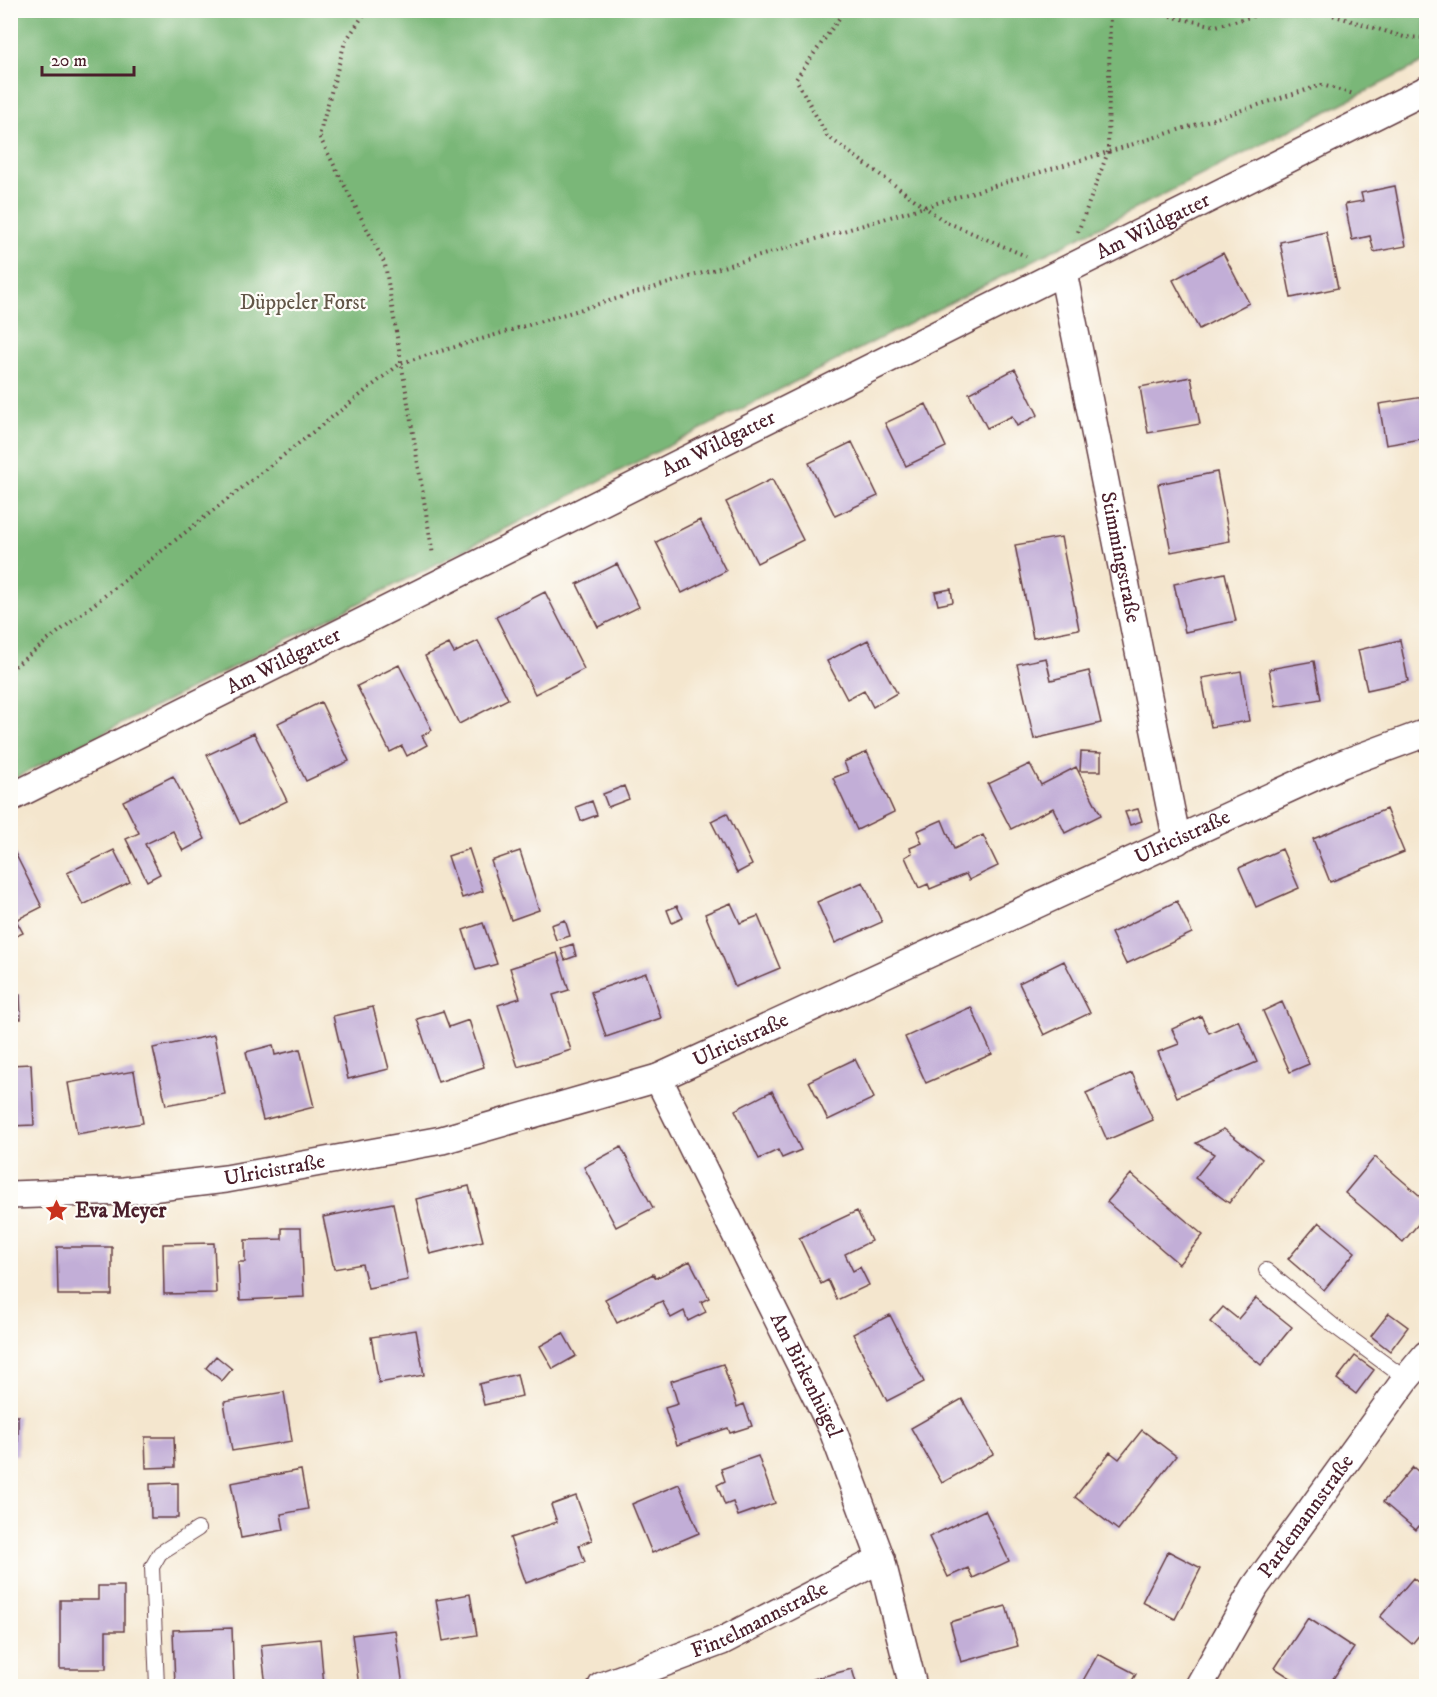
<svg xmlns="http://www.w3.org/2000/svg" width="1437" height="1697" font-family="'IM FELL DW Pica',serif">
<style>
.forest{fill:#7ab778;stroke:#626b52;stroke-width:1.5}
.building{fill:#c2aed7}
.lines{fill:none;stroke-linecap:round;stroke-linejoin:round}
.lane-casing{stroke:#643d43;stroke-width:16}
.street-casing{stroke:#643d43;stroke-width:30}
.path{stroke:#643d43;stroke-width:4;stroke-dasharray:1.5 4.5;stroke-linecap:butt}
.lane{stroke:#fff;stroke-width:14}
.street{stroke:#fff;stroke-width:27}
.labels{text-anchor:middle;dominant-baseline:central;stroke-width:4.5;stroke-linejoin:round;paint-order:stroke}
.street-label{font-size:21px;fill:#4a1f2b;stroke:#fdfcf7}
.park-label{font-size:21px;fill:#625648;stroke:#fdfcf7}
.poi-label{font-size:21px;font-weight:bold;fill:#4a1f2b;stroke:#fdfcf7;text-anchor:start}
</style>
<rect width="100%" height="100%" fill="#fdfcf7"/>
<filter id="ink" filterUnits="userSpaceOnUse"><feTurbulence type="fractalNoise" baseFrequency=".0167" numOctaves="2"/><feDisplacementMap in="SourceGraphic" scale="12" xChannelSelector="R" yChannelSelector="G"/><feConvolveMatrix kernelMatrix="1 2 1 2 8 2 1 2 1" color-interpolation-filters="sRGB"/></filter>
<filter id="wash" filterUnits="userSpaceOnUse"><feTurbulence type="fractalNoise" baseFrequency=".008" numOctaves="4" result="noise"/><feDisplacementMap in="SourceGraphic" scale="24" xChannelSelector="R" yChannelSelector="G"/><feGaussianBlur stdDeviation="1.35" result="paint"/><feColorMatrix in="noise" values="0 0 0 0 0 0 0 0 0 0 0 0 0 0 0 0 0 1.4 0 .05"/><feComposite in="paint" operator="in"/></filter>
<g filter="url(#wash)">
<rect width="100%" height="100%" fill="#f4e6ce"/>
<path class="forest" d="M 11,10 L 1426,10 L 1426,61 L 11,780 Z"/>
<g id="blocks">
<path class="building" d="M 1395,186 L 1406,246 L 1374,252 L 1370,236 L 1352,240 L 1345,204 L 1363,201 L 1361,193 Z
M 1326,232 L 1338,288 L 1291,298 L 1280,242 Z
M 1223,253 L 1249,303 L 1199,329 L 1173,280 Z
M 1015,369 L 1038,415 L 1017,426 L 1012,416 L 987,428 L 969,393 Z
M 1191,377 L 1200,424 L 1148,433 L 1140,387 Z
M 1423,397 L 1426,418 L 1426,438 L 1386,445 L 1379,404 Z
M 926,404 L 946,447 L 906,466 L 885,423 Z
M 852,442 L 878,496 L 835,516 L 809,463 Z
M 1217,472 L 1230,541 L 1171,552 L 1158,484 Z
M 772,479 L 803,540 L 757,563 L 726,502 Z
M 700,520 L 726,571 L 682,593 L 656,542 Z
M 1061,537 L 1079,629 L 1033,638 L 1015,545 Z
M 617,564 L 639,607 L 598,627 L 577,584 Z
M 1225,573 L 1236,621 L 1185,632 L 1174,584 Z
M 951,589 L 953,602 L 938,605 L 935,592 Z
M 545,592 L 584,669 L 535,694 L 496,617 Z
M 868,640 L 897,693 L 873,707 L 864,690 L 847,699 L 827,661 Z
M 1400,640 L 1408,681 L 1367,690 L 1358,650 Z
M 478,641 L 508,699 L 459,724 L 425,656 L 449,644 L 454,653 Z
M 1046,658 L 1051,680 L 1089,671 L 1101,723 L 1034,739 L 1017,664 Z
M 1314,661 L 1321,699 L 1276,707 L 1269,669 Z
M 399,665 L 432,730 L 422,736 L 427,745 L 407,756 L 402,746 L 390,752 L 357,686 Z
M 1241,671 L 1249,721 L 1211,727 L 1202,678 Z
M 321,702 L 349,761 L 306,781 L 278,723 Z
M 254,733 L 287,801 L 240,824 L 207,755 Z
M 867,752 L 894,812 L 857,830 L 833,778 L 848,772 L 844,762 Z
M 1081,752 L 1101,753 L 1101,771 L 1080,771 Z
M 1030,764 L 1041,785 L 1076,767 L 1101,815 L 1065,833 L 1053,808 L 1011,829 L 988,784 Z
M 173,776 L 205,839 L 183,851 L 173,831 L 145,844 L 160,874 L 147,881 L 126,839 L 139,833 L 123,801 Z
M 624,786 L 629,799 L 608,807 L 603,794 Z
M 592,801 L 597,815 L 581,821 L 576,807 Z
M 1138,809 L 1142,821 L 1130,825 L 1125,812 Z
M 1386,809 L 1404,852 L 1330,882 L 1313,839 Z
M 727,813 L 752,865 L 737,873 L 711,821 Z
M 942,820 L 954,849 L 983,835 L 998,866 L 969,880 L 966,874 L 930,889 L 928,884 L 919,888 L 905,857 L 912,853 L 910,848 L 922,843 L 917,831 Z
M 469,849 L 483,891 L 462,898 L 448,856 Z
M 1282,849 L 1299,888 L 1256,907 L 1239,868 Z
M 114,850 L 130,882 L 83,905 L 67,873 Z
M 14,851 L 42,907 L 16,920 L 23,933 L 10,939 L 10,852 Z
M 520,851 L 539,910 L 511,920 L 491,861 Z
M 863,882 L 882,922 L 835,943 L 817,902 Z
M 1177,901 L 1192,933 L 1126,964 L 1111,933 Z
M 731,903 L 740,923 L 758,916 L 780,968 L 735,987 L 705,914 Z
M 677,906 L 683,918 L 672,923 L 667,910 Z
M 565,920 L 570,936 L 556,940 L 551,925 Z
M 483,923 L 497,964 L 476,970 L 463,930 Z
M 573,944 L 576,956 L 565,960 L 561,948 Z
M 557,953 L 569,990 L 553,995 L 571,1050 L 518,1067 L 498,1005 L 520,998 L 510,968 Z
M 1064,961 L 1090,1013 L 1044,1035 L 1019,983 Z
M 646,973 L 661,1018 L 606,1037 L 591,992 Z
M 10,995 L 20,995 L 21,1019 L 10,1019 Z
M 1282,1002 L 1309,1064 L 1290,1072 L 1263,1011 Z
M 373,1007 L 389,1069 L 348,1079 L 333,1016 Z
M 971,1007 L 992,1054 L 926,1083 L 905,1037 Z
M 443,1011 L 449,1027 L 469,1020 L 484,1067 L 438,1082 L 417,1019 Z
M 1201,1016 L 1209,1033 L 1238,1020 L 1257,1062 L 1177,1097 L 1158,1052 L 1179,1044 L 1172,1029 Z
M 214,1035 L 225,1094 L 166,1105 L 153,1048 Z
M 273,1045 L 275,1055 L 300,1049 L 314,1107 L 263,1120 L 246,1052 Z
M 855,1059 L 874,1098 L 828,1120 L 809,1081 Z
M 31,1064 L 34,1125 L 10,1126 L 10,1065 Z
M 134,1071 L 143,1123 L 77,1134 L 68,1083 Z
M 1132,1073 L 1153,1120 L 1107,1140 L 1086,1093 Z
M 772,1091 L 801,1150 L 782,1158 L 778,1150 L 759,1159 L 735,1110 Z
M 1224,1129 L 1262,1159 L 1229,1203 L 1195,1178 L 1214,1154 L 1196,1143 Z
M 621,1147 L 653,1208 L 616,1227 L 584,1167 Z
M 1375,1157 L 1426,1201 L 1426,1215 L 1403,1242 L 1345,1193 Z
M 1131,1174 L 1203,1235 L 1179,1264 L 1107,1202 Z
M 469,1186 L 483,1241 L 430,1254 L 416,1199 Z
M 393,1203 L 408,1280 L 368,1288 L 362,1264 L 334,1269 L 323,1217 Z
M 857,1211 L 871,1241 L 845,1254 L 853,1271 L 860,1267 L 869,1285 L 837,1300 L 828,1280 L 821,1284 L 799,1238 Z
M 1319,1222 L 1355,1252 L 1324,1290 L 1288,1259 Z
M 282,1228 L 301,1228 L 304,1297 L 240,1300 L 238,1262 L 245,1262 L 245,1240 L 282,1239 Z
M 214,1243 L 216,1293 L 164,1294 L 163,1244 Z
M 57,1247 L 112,1247 L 112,1295 L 58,1295 Z
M 690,1261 L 709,1298 L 701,1302 L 706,1312 L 688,1321 L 684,1311 L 671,1318 L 662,1301 L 617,1323 L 605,1299 L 653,1274 L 656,1278 Z
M 1256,1298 L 1292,1327 L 1261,1365 L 1210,1322 L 1223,1307 L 1238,1319 Z
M 1389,1313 L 1408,1327 L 1390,1351 L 1371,1336 Z
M 890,1315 L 924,1382 L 887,1401 L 853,1334 Z
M 416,1330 L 424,1375 L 379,1383 L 371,1337 Z
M 563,1333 L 576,1356 L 553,1369 L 540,1346 Z
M 216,1356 L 232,1369 L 222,1381 L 206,1368 Z
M 1355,1356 L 1374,1370 L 1356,1394 L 1337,1379 Z
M 723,1364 L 737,1407 L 744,1404 L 752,1426 L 730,1433 L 728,1428 L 677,1445 L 665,1408 L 678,1404 L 671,1381 Z
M 517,1374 L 522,1396 L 484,1405 L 479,1384 Z
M 284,1392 L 292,1441 L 232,1451 L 224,1402 Z
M 962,1399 L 993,1454 L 942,1483 L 911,1428 Z
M 10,1416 L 18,1416 L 18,1455 L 10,1455 Z
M 1142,1430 L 1176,1456 L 1118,1530 L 1075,1497 L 1110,1452 L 1119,1459 Z
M 145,1437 L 174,1437 L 175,1467 L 146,1468 Z
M 758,1456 L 775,1503 L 738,1516 L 733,1502 L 725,1505 L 717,1485 L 725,1481 L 721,1469 Z
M 1413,1467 L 1426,1478 L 1426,1517 L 1416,1530 L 1383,1502 Z
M 301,1470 L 308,1509 L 281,1514 L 284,1530 L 241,1538 L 231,1483 Z
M 178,1483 L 178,1518 L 151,1518 L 150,1484 Z
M 679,1484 L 699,1533 L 652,1553 L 632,1504 Z
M 576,1496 L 592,1540 L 579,1545 L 585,1562 L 526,1583 L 510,1538 L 557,1522 L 551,1505 Z
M 985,1510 L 1009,1561 L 973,1578 L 968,1568 L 948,1577 L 929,1537 Z
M 1168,1551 L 1201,1568 L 1175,1619 L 1142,1602 Z
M 1413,1578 L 1426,1589 L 1426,1627 L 1412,1644 L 1380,1617 Z
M 10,1585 L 16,1586 L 15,1631 L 10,1631 Z
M 98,1586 L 124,1586 L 124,1631 L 106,1631 L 106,1669 L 60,1669 L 60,1600 L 98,1600 Z
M 470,1594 L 477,1635 L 443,1641 L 436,1600 Z
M 1006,1606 L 1018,1646 L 961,1662 L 950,1622 Z
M 1308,1618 L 1354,1648 L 1328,1686 L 1303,1686 L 1275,1668 Z
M 232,1628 L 234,1686 L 175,1686 L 173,1630 Z
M 395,1630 L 403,1686 L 359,1686 L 352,1635 Z
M 320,1639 L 324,1686 L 266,1686 L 261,1645 Z
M 1098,1654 L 1136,1674 L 1129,1686 L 1080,1686 Z
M 852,1669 L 857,1686 L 815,1686 L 813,1679 Z"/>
</g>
</g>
<g filter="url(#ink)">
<use href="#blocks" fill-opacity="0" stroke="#643d43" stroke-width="1.5"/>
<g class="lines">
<defs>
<path id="lane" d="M 1266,1270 L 1334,1326 L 1406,1379
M 157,1686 L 152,1567 L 160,1553 L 198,1529"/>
<g id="street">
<path id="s1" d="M 1063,272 L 1177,841"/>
<path id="s2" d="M 10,798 L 1426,90"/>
<path id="s3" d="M 658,1078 L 832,1428 L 881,1559 L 913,1686"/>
<path id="s4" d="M 10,1195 L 124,1191 L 226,1179 L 442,1140 L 658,1078 L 1342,764 L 1426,733"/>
<path id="s5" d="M 602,1686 L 722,1641 L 881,1559"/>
<path id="s6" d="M 1199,1686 L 1255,1587 L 1406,1379 L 1426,1355"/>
</g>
</defs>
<use href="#lane" class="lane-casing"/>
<use href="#street" class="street-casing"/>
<path class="path" d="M 367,10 L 345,42 L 319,136 L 385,264 L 433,555
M 847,10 L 843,13 L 796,79 L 827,136 L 944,221 L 1026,256
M 1160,10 L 1173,17 L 1216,26 L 1265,13 L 1303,10
M 1316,10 L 1404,37 L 1426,38
M 1078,232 L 1108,152 L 1110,10
M 10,670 L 401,363 L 1108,152 L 1322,85 L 1354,94"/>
<use href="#lane" class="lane"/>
<use href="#street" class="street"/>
</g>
</g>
<defs>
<symbol id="sight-bare" viewBox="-9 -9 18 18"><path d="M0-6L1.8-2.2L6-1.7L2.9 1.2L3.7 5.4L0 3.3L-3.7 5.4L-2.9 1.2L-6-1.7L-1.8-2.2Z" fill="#c8321e" stroke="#fdfcf7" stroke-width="2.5" paint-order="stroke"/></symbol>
</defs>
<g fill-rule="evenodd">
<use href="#sight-bare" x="40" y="1194" width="33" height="33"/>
</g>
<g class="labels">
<g class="street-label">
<text stroke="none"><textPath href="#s2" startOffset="1278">Am Wildgatter</textPath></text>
<text stroke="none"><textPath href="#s2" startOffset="792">Am Wildgatter</textPath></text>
<text stroke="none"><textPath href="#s1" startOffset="291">Stimmingstraße</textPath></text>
<text stroke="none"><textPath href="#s2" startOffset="306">Am Wildgatter</textPath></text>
<text stroke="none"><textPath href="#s4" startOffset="1238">Ulricistraße</textPath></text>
<text stroke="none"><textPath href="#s4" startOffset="752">Ulricistraße</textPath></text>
<text stroke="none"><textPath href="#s4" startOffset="266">Ulricistraße</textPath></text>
<text stroke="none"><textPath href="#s3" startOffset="332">Am Birkenhügel</textPath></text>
<text stroke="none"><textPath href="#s6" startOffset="201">Pardemannstraße</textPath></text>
<text stroke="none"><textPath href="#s5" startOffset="171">Fintelmannstraße</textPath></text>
</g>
<g class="park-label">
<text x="303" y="303">Düppeler Forst</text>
</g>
<g class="poi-label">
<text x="75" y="1211">Eva Meyer</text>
</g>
</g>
<rect width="1437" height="1697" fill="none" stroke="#fdfcf7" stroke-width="36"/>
<path d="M42 66v9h92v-9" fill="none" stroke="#4a1f2b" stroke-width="3"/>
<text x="51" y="66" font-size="18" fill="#4a1f2b" stroke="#fdfcf7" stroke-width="4.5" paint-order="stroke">20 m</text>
</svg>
